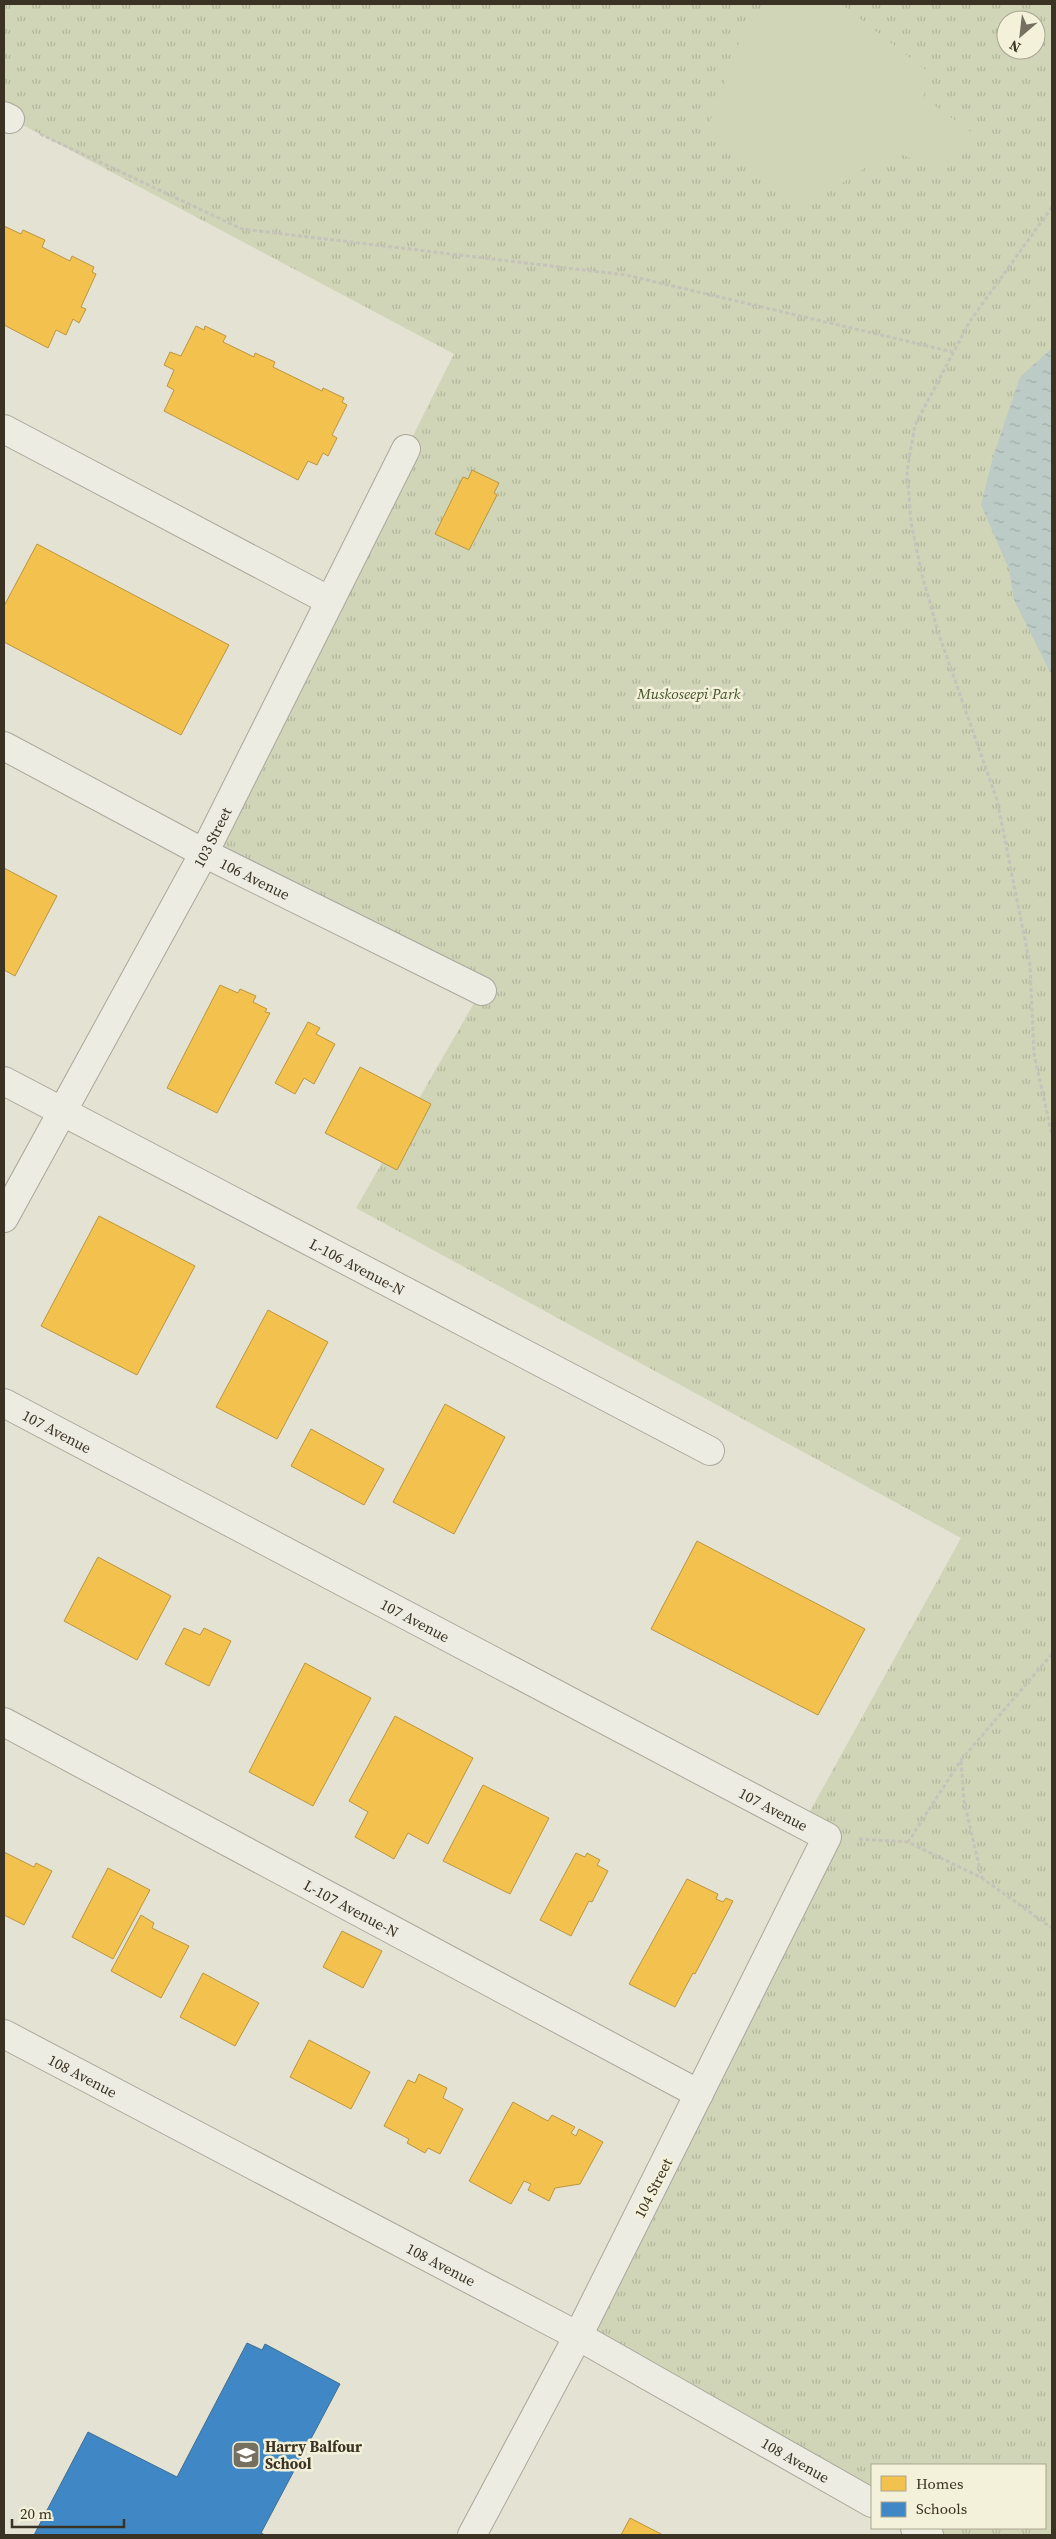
<svg xmlns="http://www.w3.org/2000/svg" width="1056" height="2539" font-family="'Source Serif 4',serif">
<style>
.grass{fill:url(#grass-tufts);fill-rule:evenodd}
.pitch{fill:#cfd5b6}
.water{fill:url(#water-ripples)}
.homes{fill:#f2c14e;stroke:#bb9641}
.schools{fill:#3f88c5;stroke:#3e6e94}
.lines{fill:none;stroke-linecap:round;stroke-linejoin:round}
.minor-casing{stroke:#aaa79b;stroke-width:30}
.path{stroke:#c6c3ba;stroke-width:3;stroke-dasharray:4 2.5;stroke-linecap:butt}
.minor{stroke:#edece3;stroke-width:28}
.labels{text-anchor:middle;dominant-baseline:central;stroke-width:5;stroke-linejoin:round;paint-order:stroke}
.park-label{font-size:15px;font-style:italic;fill:#43552a;stroke:#f4f1da}
.street-label{font-size:15px;fill:#3a3222;stroke:#f4f1da}
.poi-label{font-size:15px;font-weight:bold;fill:#3a3222;stroke:#f4f1da;text-anchor:start}
</style>
<defs>
<pattern id="grass-tufts" width="24" height="20" patternUnits="userSpaceOnUse" patternTransform="scale(1.25)"><rect width="24" height="20" fill="#cfd5b6"/><path d="M3 7l-1-3M5 7V3M7 7l1-3M15 17l-1-3M17 17v-4M19 17l1-3" fill="none" stroke="#b2b79c"/></pattern>
<pattern id="water-ripples" width="26" height="14" patternUnits="userSpaceOnUse" patternTransform="scale(1.25)"><rect width="26" height="14" fill="#bccbc5"/><path d="M2 4q2-2 4 0t4 0M15 11q2-2 4 0t4 0" fill="none" stroke="#a2afa9"/></pattern>
</defs>
<rect width="100%" height="100%" fill="#e4e2d3"/>
<path class="grass" d="M 4,4 L 1052,4 L 1052,2535 L 919,2535 L 906,2528 L 1045,2528 L 1045,2465 L 872,2465 L 872,2509 L 569,2339 L 827,1838 L 803,1824 L 961,1538 L 356,1208 L 481,991 L 204,853 L 454,354 L 4,115 ZM 1006,20 L 1036,20 L 1036,50 L 1006,50 Z"/>
<path class="pitch" d="M 767,4 L 841,4 L 932,75 L 923,97 L 972,133 L 943,174 L 893,150 L 839,185 L 798,204 L 707,129 L 742,35 Z"/>
<path class="water" d="M 1052,348 L 1052,676 L 1014,600 L 1009,569 L 981,505 L 993,457 L 1020,377 Z"/>
<path class="homes" d="M 4,226 L 21,234 L 23,230 L 45,240 L 42,247 L 70,261 L 72,256 L 94,267 L 92,272 L 96,274 L 81,307 L 86,309 L 79,323 L 73,319 L 66,335 L 56,330 L 48,348 L 4,325 Z
M 196,326 L 204,330 L 205,326 L 226,336 L 223,342 L 254,357 L 255,353 L 275,362 L 273,367 L 322,391 L 323,388 L 344,398 L 342,402 L 347,405 L 332,435 L 337,438 L 328,456 L 323,453 L 317,465 L 308,461 L 298,480 L 164,411 L 174,390 L 167,386 L 174,370 L 164,365 L 170,352 L 181,356 Z
M 472,470 L 499,483 L 494,493 L 497,495 L 469,550 L 435,534 L 463,477 L 468,479 Z
M 37,544 L 229,645 L 181,735 L 4,642 L 4,606 Z
M 4,868 L 57,896 L 15,976 L 4,970 Z
M 220,985 L 238,993 L 240,989 L 256,996 L 253,1002 L 267,1009 L 265,1012 L 270,1013 L 217,1113 L 167,1088 Z
M 308,1022 L 320,1028 L 316,1034 L 335,1044 L 314,1084 L 304,1078 L 295,1094 L 275,1083 Z
M 360,1067 L 431,1104 L 397,1170 L 325,1133 Z
M 99,1216 L 195,1266 L 137,1375 L 41,1326 Z
M 268,1310 L 328,1342 L 277,1439 L 216,1407 Z
M 445,1404 L 505,1437 L 454,1534 L 393,1502 Z
M 311,1429 L 384,1469 L 364,1505 L 291,1466 Z
M 697,1541 L 865,1629 L 818,1715 L 651,1629 Z
M 98,1557 L 171,1596 L 137,1660 L 64,1621 Z
M 184,1628 L 200,1635 L 204,1628 L 231,1641 L 209,1686 L 165,1664 Z
M 305,1663 L 371,1698 L 313,1806 L 249,1772 Z
M 395,1716 L 473,1758 L 428,1844 L 408,1833 L 394,1859 L 355,1837 L 368,1812 L 349,1801 Z
M 483,1785 L 549,1818 L 510,1894 L 443,1861 Z
M 4,1852 L 34,1867 L 36,1863 L 52,1871 L 24,1925 L 4,1915 Z
M 576,1853 L 585,1857 L 587,1853 L 600,1860 L 597,1865 L 608,1871 L 592,1902 L 589,1901 L 571,1936 L 540,1920 Z
M 108,1868 L 150,1890 L 113,1959 L 72,1937 Z
M 687,1879 L 718,1894 L 716,1899 L 723,1902 L 726,1898 L 733,1901 L 695,1974 L 693,1973 L 675,2007 L 629,1984 Z
M 141,1915 L 154,1923 L 152,1928 L 189,1946 L 161,1998 L 111,1971 Z
M 342,1931 L 382,1951 L 363,1988 L 323,1967 Z
M 203,1973 L 259,2003 L 235,2046 L 180,2017 Z
M 309,2040 L 370,2072 L 351,2109 L 290,2077 Z
M 419,2074 L 447,2088 L 443,2098 L 463,2109 L 440,2154 L 428,2148 L 425,2153 L 407,2143 L 409,2139 L 384,2126 L 408,2080 L 415,2083 Z
M 513,2102 L 548,2121 L 552,2115 L 575,2127 L 571,2133 L 576,2136 L 579,2129 L 603,2142 L 580,2184 L 555,2188 L 549,2201 L 528,2190 L 531,2184 L 524,2181 L 511,2204 L 469,2181 Z
M 630,2518 L 663,2535 L 621,2535 Z"/>
<path class="schools" d="M 247,2343 L 262,2350 L 265,2344 L 340,2384 L 261,2533 L 265,2535 L 34,2535 L 88,2432 L 177,2477 Z"/>
<g class="lines">
<defs>
<g id="minor">
<path d="M 4,116 L 10,119"/>
<path d="M 4,429 L 330,601"/>
<path id="s1" d="M 4,746 L 204,853 L 482,991"/>
<path id="s2" d="M 4,1081 L 710,1451"/>
<path id="s3" d="M 4,1218 L 204,853 L 406,449"/>
<path id="s4" d="M 4,1403 L 827,1837 L 578,2336 L 472,2535"/>
<path id="s5" d="M 4,1722 L 699,2094"/>
<path id="s6" d="M 4,2034 L 578,2336 L 872,2503"/>
<path d="M 915,2528 L 929,2535"/>
</g>
</defs>
<use href="#minor" class="minor-casing"/>
<path class="path" d="M 40,134 L 242,229 L 626,275 L 953,352
M 1052,207 L 970,321 L 915,425 L 907,471 L 911,522 L 921,571 L 938,632 L 997,800 L 1030,965 L 1034,1054 L 1052,1135
M 1052,1654 L 961,1760 L 908,1842 L 982,1878 L 1052,1928
M 961,1761 L 964,1801 L 982,1878
M 859,1839 L 908,1842"/>
<use href="#minor" class="minor"/>
</g>
<defs>
<symbol id="school-square" viewBox="-11 -11 22 22"><rect x="-9" y="-9" width="18" height="18" rx="4" fill="#767060" stroke="#f4f1da"/><path d="M0-5L7-2L0 1L-7-2ZM-4 1L0 2.5L4 1V4Q0 6-4 4Z" fill="#fff"/></symbol>
</defs>
<g fill-rule="evenodd">
<use href="#school-square" x="230" y="2439" width="32" height="32"/>
</g>
<g class="labels">
<g class="park-label">
<text x="689" y="693">Muskoseepi Park</text>
</g>
<g class="street-label">
<text stroke="none"><textPath href="#s3" startOffset="434">103 Street</textPath></text>
<text stroke="none"><textPath href="#s1" startOffset="284">106 Avenue</textPath></text>
<text stroke="none"><textPath href="#s2" startOffset="399">L-106 Avenue-N</textPath></text>
<text stroke="none"><textPath href="#s4" startOffset="60">107 Avenue</textPath></text>
<text stroke="none"><textPath href="#s4" startOffset="465">107 Avenue</textPath></text>
<text stroke="none"><textPath href="#s4" startOffset="870">107 Avenue</textPath></text>
<text stroke="none"><textPath href="#s5" startOffset="394">L-107 Avenue-N</textPath></text>
<text stroke="none"><textPath href="#s6" startOffset="89">108 Avenue</textPath></text>
<text transform="translate(653 2188) rotate(-63)">104 Street</text>
<text stroke="none"><textPath href="#s6" startOffset="494">108 Avenue</textPath></text>
<text stroke="none"><textPath href="#s6" startOffset="899">108 Avenue</textPath></text>
</g>
<g class="poi-label">
<text x="265" y="2446">Harry Balfour<tspan x="265" dy="17">School</tspan></text>
</g>
</g>
<rect width="1056" height="2539" fill="none" stroke="#3a3222" stroke-width="10"/>
<rect x="871" y="2464" width="175" height="65" fill="#f4f1da" stroke="#aaa590"/>
<rect x="881" y="2476" width="25" height="15" fill="#f2c14e" stroke="#aaa590"/>
<text x="916" y="2489" font-size="15" fill="#3a3222">Homes</text>
<rect x="881" y="2502" width="25" height="15" fill="#3f88c5" stroke="#aaa590"/>
<text x="916" y="2514" font-size="15" fill="#3a3222">Schools</text>
<g transform="translate(1021 35) rotate(208)"><circle r="24" fill="#f4f1da" stroke="#aaa590"/>
<path d="M0-4L9 19L0 12L-9 19Z" fill="#767060"/>
<text y="-8" font-size="14" font-weight="bold" text-anchor="middle" fill="#3a3222">N</text>
</g>
<path d="M12 2519v8h112v-8" fill="none" stroke="#3a3222" stroke-width="2.5"/>
<text x="20" y="2519" font-size="15" fill="#3a3222" stroke="#f4f1da" stroke-width="4" paint-order="stroke">20 m</text>
</svg>
